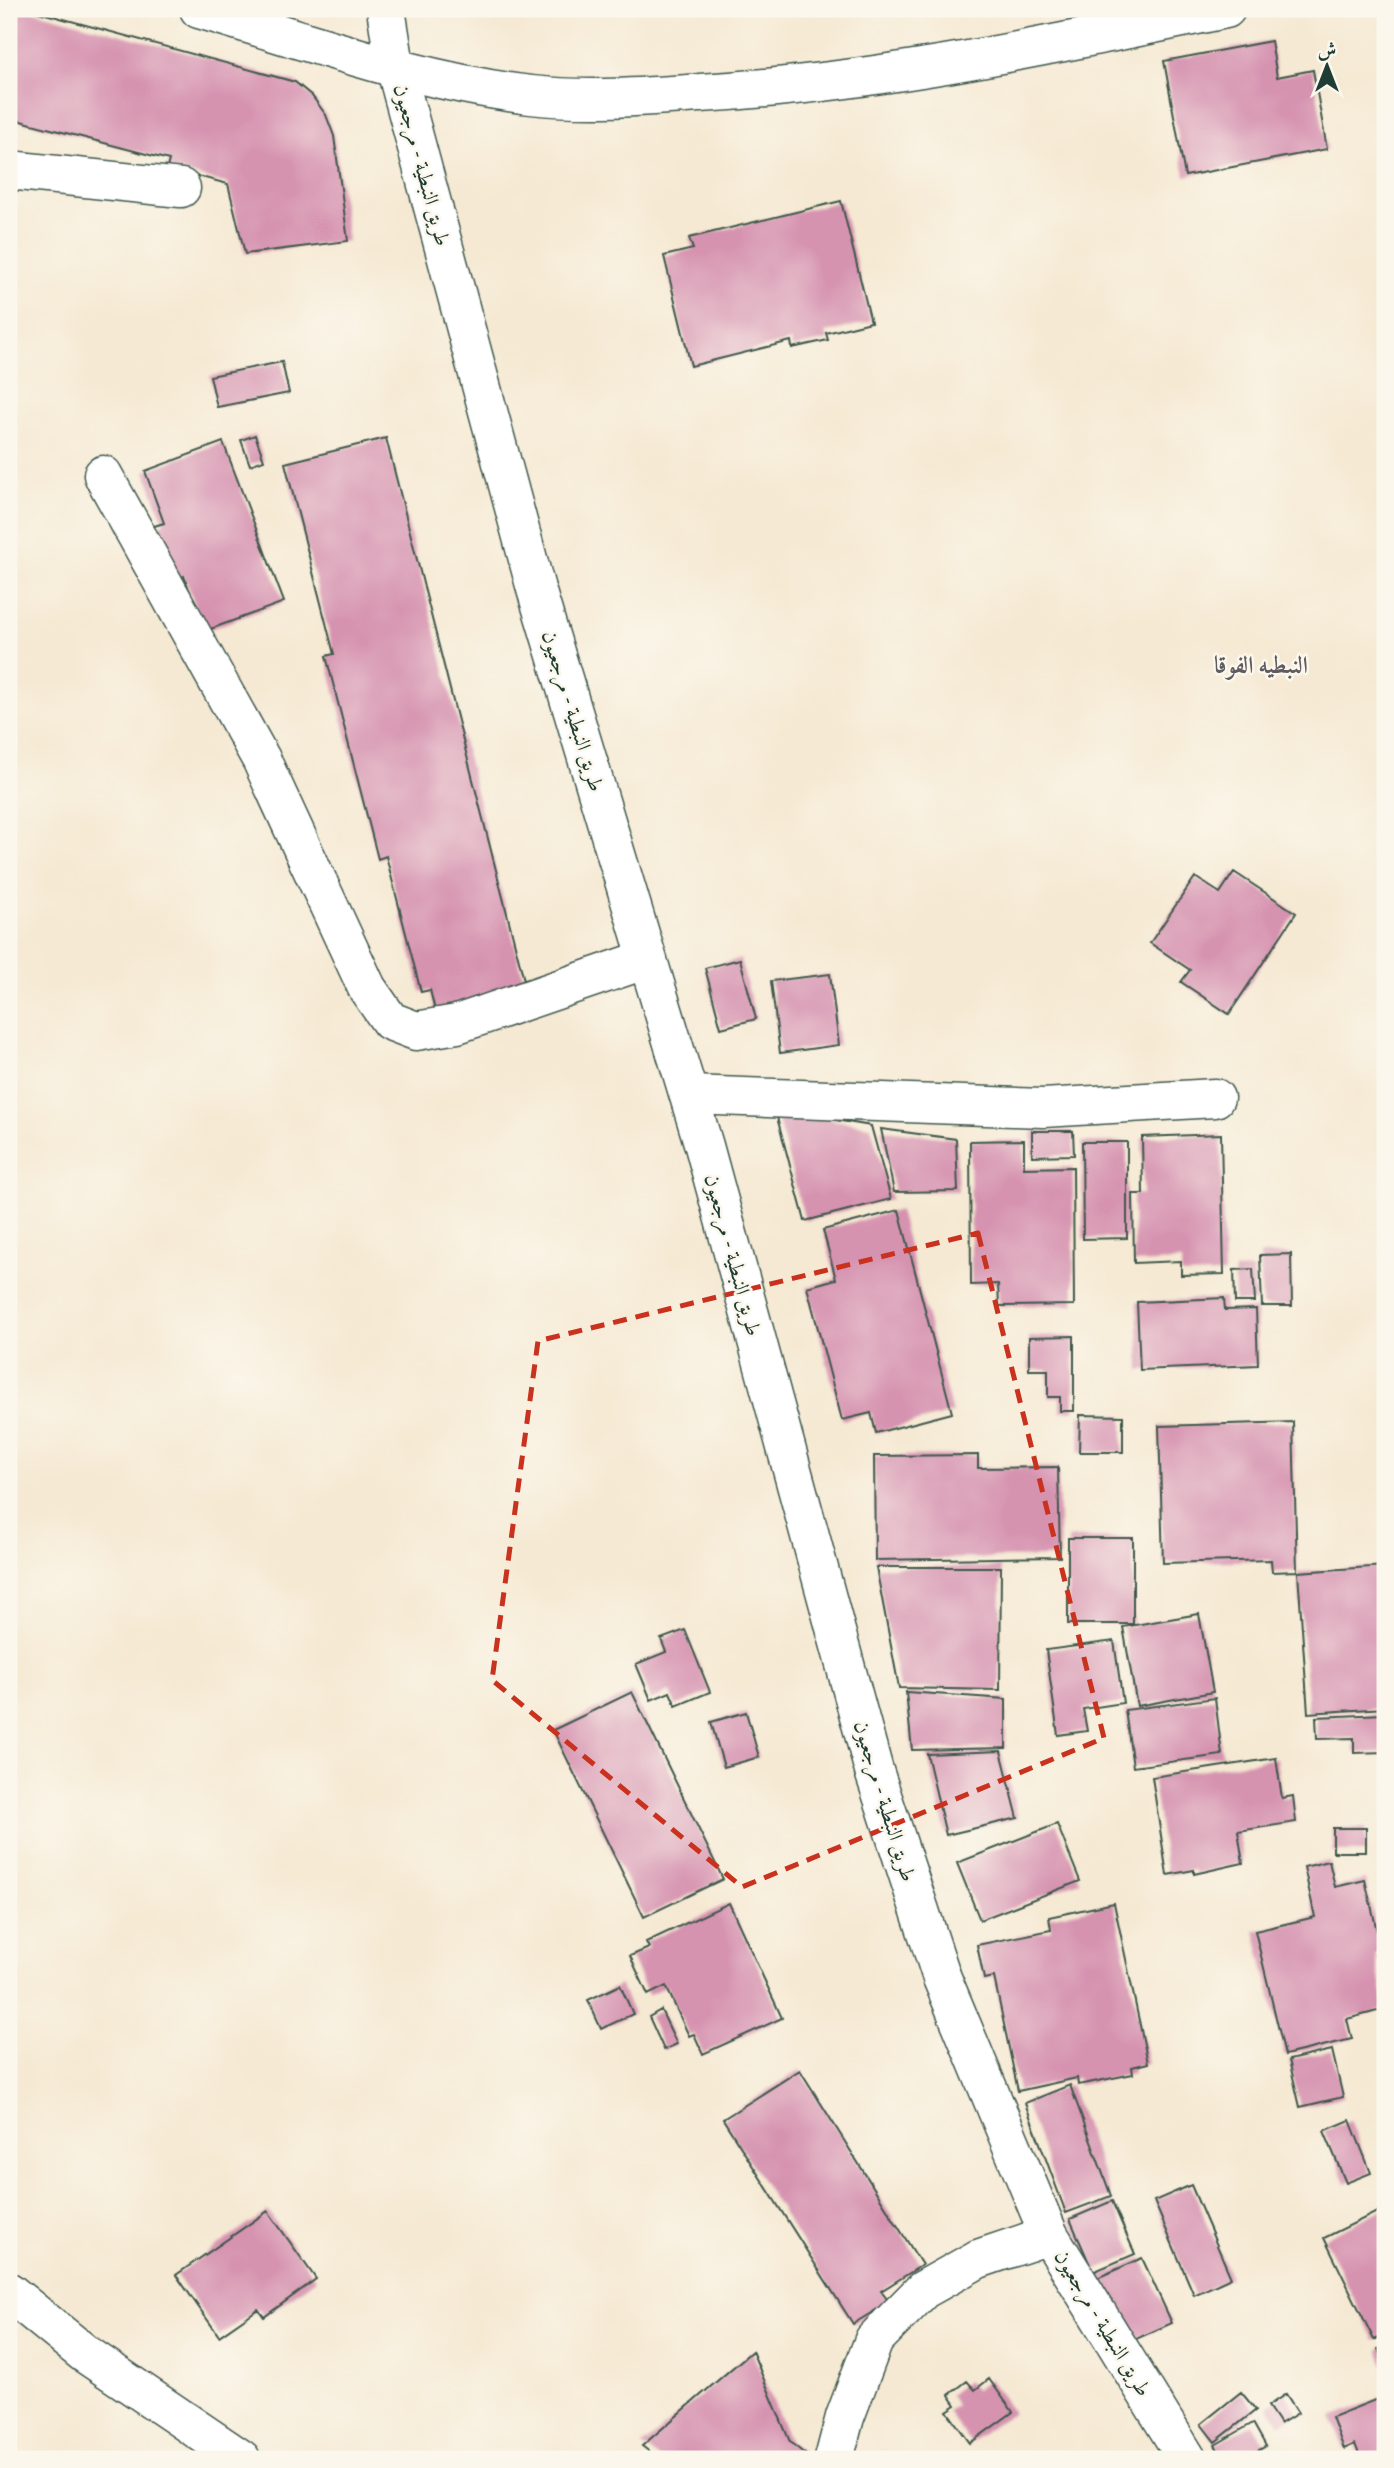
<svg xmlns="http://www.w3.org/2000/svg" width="1394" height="2468" font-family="'IM FELL Great Primer',Amiri,serif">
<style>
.building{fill:#d693b0}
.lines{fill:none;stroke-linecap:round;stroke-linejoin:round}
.minor-casing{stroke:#3f574c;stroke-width:41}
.major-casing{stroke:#3f574c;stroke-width:41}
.minor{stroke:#fff;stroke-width:38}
.major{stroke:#fff;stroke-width:38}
.marked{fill:none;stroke:#c8321e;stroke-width:5;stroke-dasharray:14 9;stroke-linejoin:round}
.labels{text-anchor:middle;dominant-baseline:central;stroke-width:5;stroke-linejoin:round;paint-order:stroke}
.street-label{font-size:21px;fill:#1f3d34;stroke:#fbf7ec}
.quarter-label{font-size:24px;font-weight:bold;fill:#5f5b5f;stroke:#fbf7ec}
</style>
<rect width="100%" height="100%" fill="#fbf7ec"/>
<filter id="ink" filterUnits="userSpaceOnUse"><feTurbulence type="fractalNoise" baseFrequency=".0143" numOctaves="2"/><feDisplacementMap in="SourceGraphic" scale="14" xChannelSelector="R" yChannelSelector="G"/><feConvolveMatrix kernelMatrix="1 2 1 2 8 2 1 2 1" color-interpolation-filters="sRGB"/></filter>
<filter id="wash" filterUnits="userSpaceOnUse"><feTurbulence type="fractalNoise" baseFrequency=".00686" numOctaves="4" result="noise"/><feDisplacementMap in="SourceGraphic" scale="28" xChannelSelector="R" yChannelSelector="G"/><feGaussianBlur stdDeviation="1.57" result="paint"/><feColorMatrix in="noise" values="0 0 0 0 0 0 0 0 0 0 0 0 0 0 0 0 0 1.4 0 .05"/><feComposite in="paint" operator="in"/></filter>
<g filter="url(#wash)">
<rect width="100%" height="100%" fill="#f5e9d3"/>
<g id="blocks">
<path class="building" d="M 9,9 L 27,9 L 295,82 L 312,96 L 326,115 L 334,136 L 348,241 L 245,254 L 228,184 L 167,168 L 169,160 L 9,118 Z
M 1271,41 L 1277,77 L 1313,70 L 1327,149 L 1185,176 L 1164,61 Z
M 841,201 L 871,322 L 826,333 L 828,340 L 792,348 L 791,341 L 691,366 L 664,256 L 693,249 L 689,238 Z
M 282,362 L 289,393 L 217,407 L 210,376 Z
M 255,435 L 264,460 L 250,465 L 241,440 Z
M 386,438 L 526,988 L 435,1010 L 430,990 L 421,992 L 386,856 L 378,859 L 326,656 L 334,654 L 285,463 Z
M 223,442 L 284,602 L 205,631 L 184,576 L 171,581 L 151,527 L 164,523 L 145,471 Z
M 1234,872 L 1296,913 L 1229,1014 L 1181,982 L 1190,970 L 1150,943 L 1195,877 L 1220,893 Z
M 740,959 L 756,1019 L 721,1028 L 705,968 Z
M 830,974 L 839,1045 L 780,1053 L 771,981 Z
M 775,1110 L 871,1126 L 891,1199 L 805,1221 Z
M 881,1129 L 956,1139 L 958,1191 L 894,1192 Z
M 1032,1131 L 1073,1131 L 1074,1155 L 1032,1156 Z
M 1221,1134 L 1224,1274 L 1181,1275 L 1181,1261 L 1134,1263 L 1133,1194 L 1143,1194 L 1142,1137 Z
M 1024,1140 L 1024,1168 L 1073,1167 L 1074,1305 L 999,1306 L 998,1284 L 971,1285 L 970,1141 Z
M 1082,1142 L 1127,1142 L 1127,1238 L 1083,1239 Z
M 899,1210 L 952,1413 L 876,1433 L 871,1413 L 842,1420 L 807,1287 L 836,1279 L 823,1230 Z
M 1291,1254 L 1292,1306 L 1262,1306 L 1260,1255 Z
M 1253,1269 L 1255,1302 L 1235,1302 L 1234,1270 Z
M 1224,1298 L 1225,1310 L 1256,1309 L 1258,1365 L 1140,1370 L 1137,1302 Z
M 1074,1336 L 1074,1411 L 1060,1411 L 1060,1397 L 1048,1397 L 1048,1370 L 1029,1370 L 1029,1337 Z
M 1080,1415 L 1123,1416 L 1123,1452 L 1079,1452 Z
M 1293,1422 L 1297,1571 L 1272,1572 L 1271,1560 L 1163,1563 L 1159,1426 Z
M 978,1455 L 978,1468 L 1058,1467 L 1060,1557 L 875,1560 L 874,1456 Z
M 1068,1538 L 1133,1538 L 1133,1624 L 1068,1624 Z
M 1385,1566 L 1385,1708 L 1308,1713 L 1298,1572 Z
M 876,1567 L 1001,1567 L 1000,1690 L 899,1688 Z
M 1199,1614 L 1213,1692 L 1137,1706 L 1123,1627 Z
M 685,1630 L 710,1692 L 676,1706 L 670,1692 L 651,1700 L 636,1664 L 666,1652 L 661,1639 Z
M 1114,1641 L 1123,1703 L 1083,1709 L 1087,1731 L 1058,1735 L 1046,1650 Z
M 632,1692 L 723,1879 L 644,1917 L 553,1730 Z
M 906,1692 L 1006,1699 L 1006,1748 L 912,1750 Z
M 1215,1698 L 1222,1755 L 1133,1767 L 1125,1710 Z
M 746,1712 L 759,1757 L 724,1767 L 711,1722 Z
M 1384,1714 L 1385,1752 L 1354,1753 L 1354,1738 L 1317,1739 L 1316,1717 Z
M 1001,1751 L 1018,1818 L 946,1835 L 927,1754 Z
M 1276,1758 L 1282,1798 L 1293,1796 L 1296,1822 L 1238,1831 L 1243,1863 L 1194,1874 L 1194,1870 L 1167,1875 L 1152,1777 Z
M 1057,1824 L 1080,1881 L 980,1920 L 957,1863 Z
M 1333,1828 L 1366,1828 L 1366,1852 L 1333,1852 Z
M 1329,1861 L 1335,1887 L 1365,1880 L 1382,1952 L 1375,1954 L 1385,2009 L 1347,2019 L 1352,2039 L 1285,2055 L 1255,1931 L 1315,1917 L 1304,1867 Z
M 729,1903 L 782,2018 L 703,2054 L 694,2034 L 689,2036 L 666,1986 L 648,1995 L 630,1956 L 649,1948 L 646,1942 Z
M 1114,1903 L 1148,2063 L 1132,2067 L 1133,2074 L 1078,2085 L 1077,2078 L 1018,2091 L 994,1977 L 984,1979 L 977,1945 L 1051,1930 L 1049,1917 Z
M 620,1985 L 633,2014 L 601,2029 L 588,2000 Z
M 661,2010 L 677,2044 L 664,2050 L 649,2017 Z
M 1332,2050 L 1343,2097 L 1300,2107 L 1289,2060 Z
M 800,2070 L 922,2265 L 881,2291 L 889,2302 L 853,2324 L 723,2119 Z
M 1070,2085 L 1111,2196 L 1066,2213 L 1025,2103 Z
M 1350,2120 L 1371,2173 L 1346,2183 L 1324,2131 Z
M 1191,2185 L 1231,2278 L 1194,2295 L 1154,2201 Z
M 1112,2201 L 1135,2254 L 1093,2272 L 1070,2219 Z
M 1385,2208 L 1385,2335 L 1374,2340 L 1324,2238 Z
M 268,2211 L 316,2279 L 264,2317 L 258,2309 L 219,2336 L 176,2275 Z
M 1142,2258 L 1172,2323 L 1127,2343 L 1097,2278 Z
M 1385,2347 L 1385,2368 L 1378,2349 Z
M 752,2351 L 790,2442 L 811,2459 L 659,2459 L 642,2446 Z
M 989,2379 L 1013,2412 L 970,2443 L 947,2411 L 956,2405 L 949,2395 L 967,2381 L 975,2390 Z
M 1241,2392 L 1256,2410 L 1215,2442 L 1201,2424 Z
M 1286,2394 L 1298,2413 L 1280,2424 L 1268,2406 Z
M 1385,2396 L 1385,2459 L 1361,2459 L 1355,2444 L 1344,2449 L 1332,2417 Z
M 1253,2423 L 1266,2446 L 1243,2459 L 1224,2459 L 1215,2445 Z"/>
</g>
</g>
<g filter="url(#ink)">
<use href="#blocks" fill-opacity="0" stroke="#3f574c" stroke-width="2"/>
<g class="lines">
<defs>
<path id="minor" d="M 199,9 C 308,41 418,82 531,95 C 587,101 643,97 700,93 C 877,83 1052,45 1226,9
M 9,170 L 181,188
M 103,475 L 261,759 L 367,988 L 390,1021 L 416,1031 L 457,1024 L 647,959
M 689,1095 L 1043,1108 L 1215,1098
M 9,2292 L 84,2353 L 241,2459
M 834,2459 L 845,2417 L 874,2340 L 923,2290 L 978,2259 L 1049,2235"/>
<path id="major" d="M 386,9 L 395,66 L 536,589 L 704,1146 L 874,1771 L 942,1978 L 1049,2235 L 1187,2459"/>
</defs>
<use href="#minor" class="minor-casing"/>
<use href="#major" class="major-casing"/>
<use href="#minor" class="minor"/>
<use href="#major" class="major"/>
</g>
</g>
<path class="marked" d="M 978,1233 L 1104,1738 L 742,1887 L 492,1680 L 538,1341 Z"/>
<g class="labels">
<g class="street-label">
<text transform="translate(422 165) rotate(75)">طريق النبطية - مرجعيون</text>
<text transform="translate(573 711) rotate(73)">طريق النبطية - مرجعيون</text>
<text transform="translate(733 1255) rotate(75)">طريق النبطية - مرجعيون</text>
<text transform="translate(885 1801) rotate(73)">طريق النبطية - مرجعيون</text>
<text transform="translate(1103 2323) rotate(59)">طريق النبطية - مرجعيون</text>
</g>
<g class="quarter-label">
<text x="1261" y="665">النبطيه الفوقا</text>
</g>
</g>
<rect width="1394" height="2468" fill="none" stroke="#fbf7ec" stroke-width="35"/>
<g transform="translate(1327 66)" stroke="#fbf7ec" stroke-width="5" paint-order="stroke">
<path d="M0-5L12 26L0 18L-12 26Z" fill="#1f3d34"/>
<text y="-10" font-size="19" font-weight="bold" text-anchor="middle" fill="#1f3d34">ش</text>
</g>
</svg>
